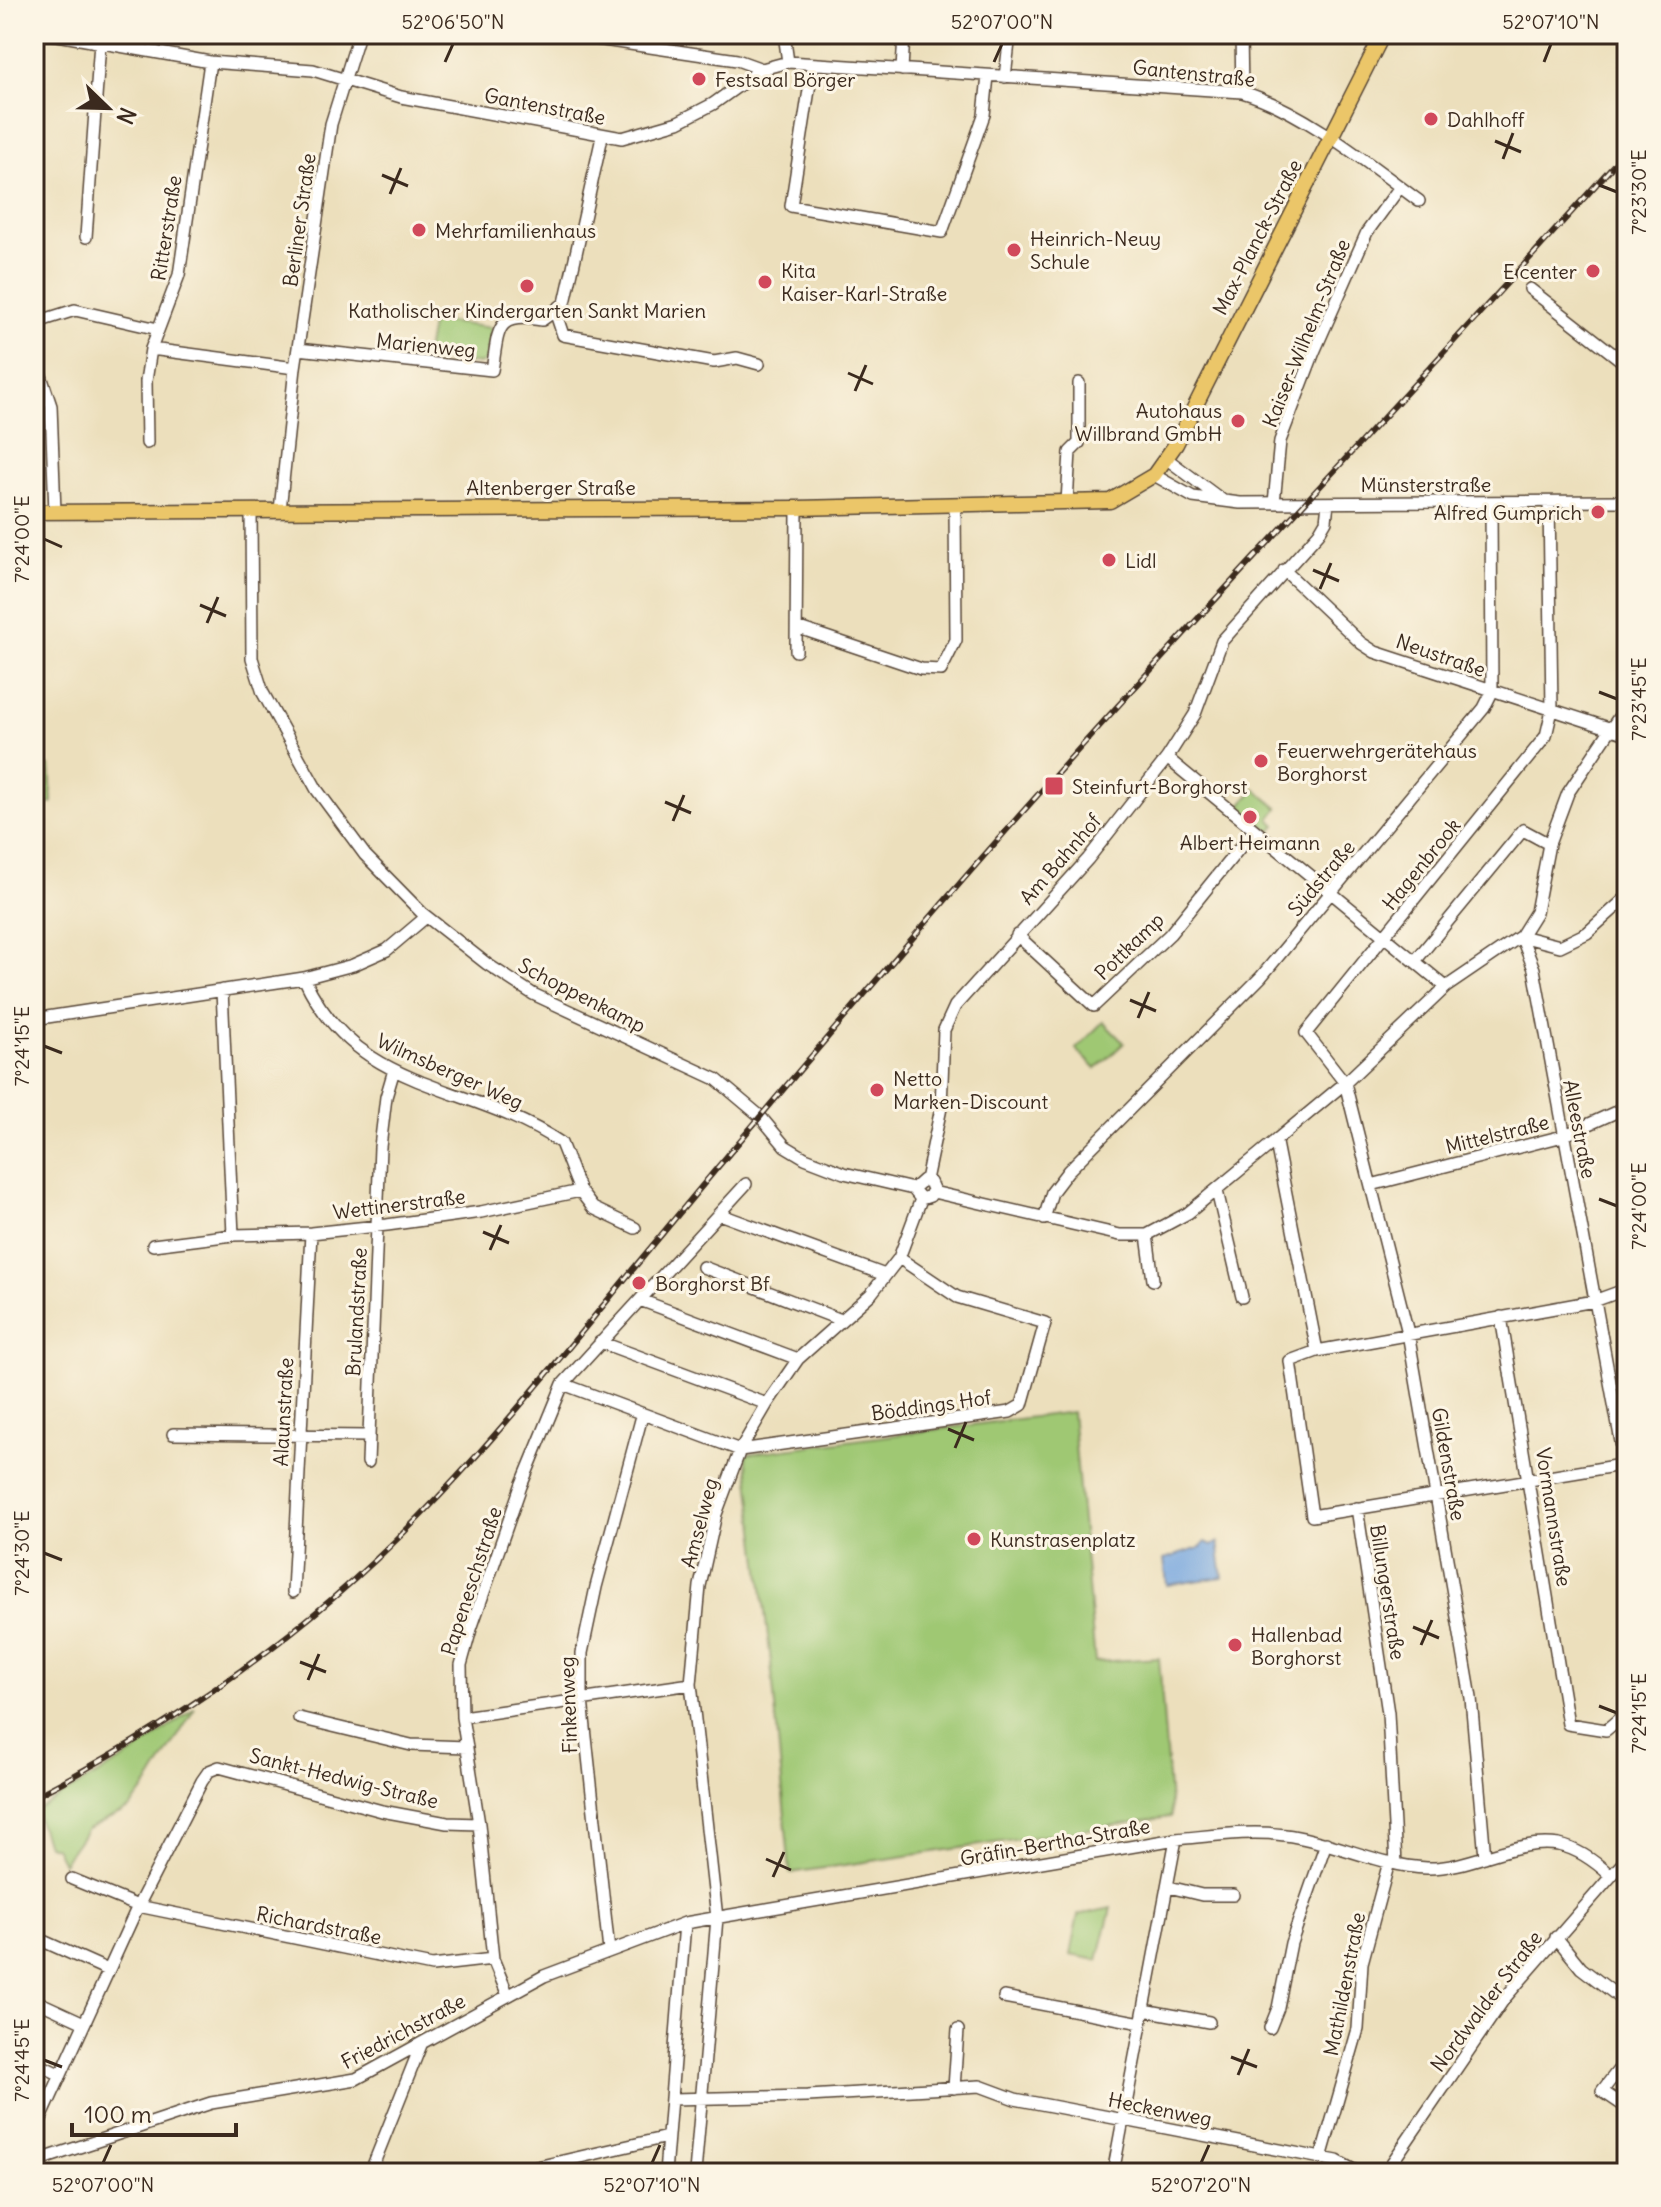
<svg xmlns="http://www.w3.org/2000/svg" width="1661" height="2207" font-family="Delius,sans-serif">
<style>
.green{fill:#9fc873;stroke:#6d7948;stroke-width:2}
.water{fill:#73a4de;stroke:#57677e;stroke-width:2}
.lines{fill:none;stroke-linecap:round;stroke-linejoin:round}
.minor-casing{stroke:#564536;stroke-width:14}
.major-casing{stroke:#564536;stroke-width:17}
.minor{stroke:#fff;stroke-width:11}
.major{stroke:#ebc669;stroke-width:14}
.rail-casing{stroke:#3b2a1e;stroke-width:6}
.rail{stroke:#fcf5e5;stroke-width:3;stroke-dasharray:9;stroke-linecap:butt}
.ticks{fill:none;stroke:#3b2a1e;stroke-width:3}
.poi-dot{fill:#d1495b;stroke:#fcf5e5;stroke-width:3}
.labels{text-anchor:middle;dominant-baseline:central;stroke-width:6;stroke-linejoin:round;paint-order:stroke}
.street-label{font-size:20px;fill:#3b2a1e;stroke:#fcf5e5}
.poi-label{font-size:20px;fill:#3b2a1e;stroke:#fcf5e5;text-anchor:start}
.neatline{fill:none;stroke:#3b2a1e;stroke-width:3}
.ticks-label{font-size:20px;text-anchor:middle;fill:#3b2a1e}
</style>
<rect width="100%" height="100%" fill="#fcf5e5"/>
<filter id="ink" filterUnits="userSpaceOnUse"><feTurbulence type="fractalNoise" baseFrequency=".0125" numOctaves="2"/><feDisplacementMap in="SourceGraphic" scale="16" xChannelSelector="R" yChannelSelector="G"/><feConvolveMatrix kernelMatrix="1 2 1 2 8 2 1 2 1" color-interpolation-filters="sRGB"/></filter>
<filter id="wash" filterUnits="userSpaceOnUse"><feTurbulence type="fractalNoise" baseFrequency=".006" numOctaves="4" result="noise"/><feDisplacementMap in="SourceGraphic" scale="32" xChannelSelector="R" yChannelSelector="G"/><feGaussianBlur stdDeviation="1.8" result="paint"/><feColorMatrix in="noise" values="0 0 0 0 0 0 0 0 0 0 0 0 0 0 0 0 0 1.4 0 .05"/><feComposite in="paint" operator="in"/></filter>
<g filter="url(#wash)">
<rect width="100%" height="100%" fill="#ecdfbc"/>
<path class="green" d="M 432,320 L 492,328 L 486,360 L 480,364 L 425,357 Z
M 34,765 L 50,766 L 52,803 L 34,806 Z
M 1255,789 L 1278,808 L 1270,819 L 1276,825 L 1271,832 L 1240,806 Z
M 1103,1022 L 1124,1043 L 1096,1069 L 1076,1049 Z
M 1072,1412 L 1095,1662 L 1159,1658 L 1171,1817 L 790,1873 L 771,1662 L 746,1454 Z
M 195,1708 L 150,1782 L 129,1809 L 87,1829 L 63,1863 L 55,1847 L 47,1845 L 35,1811 L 131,1755 Z
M 1111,1908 L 1098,1960 L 1070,1955 L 1078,1915 Z"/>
<path class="water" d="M 1205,1542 L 1212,1545 L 1218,1542 L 1223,1577 L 1167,1585 L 1164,1559 L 1200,1548 Z"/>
</g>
<g filter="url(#ink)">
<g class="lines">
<defs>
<path id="minor" d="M 52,34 L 210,62 L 313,70 L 401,97 L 622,138 L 678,122 L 713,104 L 762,69 L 788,62 L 1242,92 C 1301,109 1369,164 1419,201
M 563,34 L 737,60 L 762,69
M 784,34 L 788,62
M 1241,34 L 1242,92
M 813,64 L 791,206 L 942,232 L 984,115 L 988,76
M 902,70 L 904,34
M 1005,77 L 1010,34
M 86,237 L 100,42
M 1530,289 L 1627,365
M 555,311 L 563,335 L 714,362 L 737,358 L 759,364
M 34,323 L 75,310 L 158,329
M 151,349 L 295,368
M 298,349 L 492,370 C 499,330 494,312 542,320 L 565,303 L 602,137
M 35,358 L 51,406 L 55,512
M 147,443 L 146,381 L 151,349 L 179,275 L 210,62
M 1167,459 L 1222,500
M 1154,475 L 1193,497 L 1240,503 L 1627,501
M 1067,502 L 1070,452 L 1079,443 L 1079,383
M 1274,503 L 1280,441 L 1314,352 L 1367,232 L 1400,187
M 251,510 L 252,658 L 263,693 L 317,790 L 365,855 L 422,913 L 487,964 L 533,994 L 716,1079 L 760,1116 L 785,1146 L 805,1158 L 844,1173 L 913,1189 L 921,1199 L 930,1196 L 933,1189 L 930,1182 L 923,1180 L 913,1189
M 280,510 L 295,368 L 331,124 L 359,34
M 1284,570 L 1361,643 L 1375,652 L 1627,734
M 799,628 L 921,669 L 941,670 L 956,640 L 955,505
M 796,651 L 797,508
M 1167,758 L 1446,987
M 1017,935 L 1094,1006 L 1170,934 L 1254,830
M 1521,936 L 1534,969 L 1626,1469
M 1521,936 L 1560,946 L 1587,933 L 1627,897
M 1416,960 L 1523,830 L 1549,844
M 304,978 C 357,1094 470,1081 561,1143 L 580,1191 L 593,1208 L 635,1228
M 34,989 L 37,1018
M 222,990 L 233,1235
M 34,1019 L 304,978 L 353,965 L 387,950 L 426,917
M 1276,1143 L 1317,1351
M 926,1180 L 941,1108 L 944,1030 L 955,1006 L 1088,859 L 1167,758 L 1195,714 L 1222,641 L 1319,533 L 1326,521 L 1328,503
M 1371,1185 L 1563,1136 L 1627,1107
M 1217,1191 L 1242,1297
M 933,1192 L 1120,1235 L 1147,1235 L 1188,1213 L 1345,1083 L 1446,987 L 1521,936 L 1536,912 L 1549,844 L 1568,793 L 1627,705
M 719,1214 L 885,1275
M 1044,1219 L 1052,1192 L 1068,1171 L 1261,977 L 1484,708 L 1492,692 L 1491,502
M 1147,1235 L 1153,1280
M 153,1245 L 233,1235 L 311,1233 L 387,1225 L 481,1212 L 580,1191
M 703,1267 L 841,1320
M 1627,1289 L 1594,1301 L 1317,1351 L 1290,1361 L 1312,1516 L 1627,1464
M 640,1300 L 798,1359
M 1501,1317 L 1568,1724 L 1606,1730 L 1627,1712
M 600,1342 L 767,1404
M 563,1384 L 740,1450 L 1010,1412 L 1022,1405 L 1045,1323 L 957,1297 L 899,1258
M 173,1434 L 368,1436
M 368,1462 L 380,1147 L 386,1097 L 394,1070
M 1357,1508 L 1388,1713 L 1396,1864
M 293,1592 L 311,1233
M 462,1717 L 691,1684
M 299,1718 L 411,1745 L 467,1747
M 479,1824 L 447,1823 L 382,1811 L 219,1767 L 209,1771 L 202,1781 L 138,1906 L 432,1966 L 493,1959
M 1485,1857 L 1471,1698 L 1408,1333 L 1345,1083 L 1306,1033 L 1546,736 L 1552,710 L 1549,502
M 1169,1887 L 1202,1895 L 1233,1895
M 34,1937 L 108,1970
M 1556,1937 L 1581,1968 L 1627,2003
M 609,1951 L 582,1700 L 582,1653 L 596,1587 L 642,1416
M 507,1993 L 493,1959 L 479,1824 L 462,1717 L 461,1665 L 471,1629 L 521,1486 L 563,1384 L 746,1184
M 1004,1997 L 1141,2023
M 34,2000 L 84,2023
M 1144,2010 L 1209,2022
M 1270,2028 L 1278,2008 L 1291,1943 L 1326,1843
M 1627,2059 L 1602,2091 L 1627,2108
M 34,2062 L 61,2075
M 954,2088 L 958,2030
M 671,2099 L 808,2096 L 980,2086 L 1015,2099 L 1337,2161 L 1359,2173
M 34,2134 L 138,1906 L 72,1879
M 1321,2158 L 1358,2029 L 1362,1963 L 1389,1862
M 34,2162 L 211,2103 L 356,2079 L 544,1976 L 685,1923 L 1176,1839 C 1212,1836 1249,1830 1285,1835 C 1334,1841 1378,1866 1427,1868 C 1471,1869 1515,1838 1559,1845 C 1579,1849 1596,1862 1611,1876
M 370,2173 L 421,2045
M 511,2173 L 667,2137
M 665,2173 L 685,1923
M 695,2173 L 717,1918 L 691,1684 L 700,1586 L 716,1514 L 740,1450 L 767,1404 L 798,1359 L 871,1294 L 899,1258 L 921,1199
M 1113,2173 L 1176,1839
M 1385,2173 L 1504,1999 L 1627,1858"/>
<path id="major" d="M 34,512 L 797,508 L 1110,501 L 1154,475 L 1176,444 L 1383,34"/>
</defs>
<use href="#minor" class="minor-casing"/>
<use href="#major" class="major-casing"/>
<use href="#minor" class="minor"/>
<use href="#major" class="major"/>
<defs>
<path id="rail" d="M 34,1797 C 140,1742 241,1677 332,1599 C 450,1498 545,1376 643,1257 C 741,1138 841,1021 942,904 C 1164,647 1402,404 1627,150"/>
</defs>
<use href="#rail" class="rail-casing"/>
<use href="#rail" class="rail"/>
</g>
</g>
<path class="ticks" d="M 445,62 L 453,44M 994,62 L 1002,44M 1544,62 L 1551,44M 1495,141 L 1521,152M 1503,159 L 1513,133M 382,175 L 408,186M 1599,185 L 1617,192M 390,194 L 401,168M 848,373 L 873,384M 855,391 L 866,365M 44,539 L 62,547M 1313,570 L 1339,581M 1320,589 L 1331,563M 200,605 L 226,616M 207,623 L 218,597M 1599,692 L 1617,699M 665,802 L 691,813M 673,821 L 684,795M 1130,1000 L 1156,1011M 1138,1018 L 1149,992M 44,1046 L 62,1053M 1599,1199 L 1617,1206M 483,1232 L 509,1243M 490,1250 L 501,1225M 948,1429 L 974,1440M 955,1448 L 966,1422M 44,1553 L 62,1560M 1413,1627 L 1439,1638M 1421,1645 L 1432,1620M 300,1662 L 326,1672M 308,1680 L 319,1654M 1599,1706 L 1617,1713M 766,1859 L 791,1870M 773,1877 L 784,1852M 1231,2057 L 1257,2067M 44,2060 L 62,2067M 1238,2075 L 1249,2049M 103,2163 L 111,2145M 652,2163 L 660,2145M 1201,2163 L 1209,2145"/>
<g class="poi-dot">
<circle cx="699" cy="79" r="8"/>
<circle cx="1431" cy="119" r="8"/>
<circle cx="419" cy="230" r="8"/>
<circle cx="1014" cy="250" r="8"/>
<circle cx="1593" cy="271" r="8"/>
<circle cx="765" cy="282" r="8"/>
<circle cx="527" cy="286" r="8"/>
<circle cx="1238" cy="421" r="8"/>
<circle cx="1598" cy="512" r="8"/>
<circle cx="1109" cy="560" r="8"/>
<circle cx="1261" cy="761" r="8"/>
<rect x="1044" y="776" width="20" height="20" rx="4"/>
<circle cx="1250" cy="817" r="8"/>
<circle cx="877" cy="1090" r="8"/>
<circle cx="639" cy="1283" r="8"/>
<circle cx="974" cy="1539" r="8"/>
<circle cx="1235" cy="1645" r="8"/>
</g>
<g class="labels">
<g class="street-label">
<text transform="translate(1194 73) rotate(6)">Gantenstraße</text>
<text transform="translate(545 106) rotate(11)">Gantenstraße</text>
<text transform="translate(299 220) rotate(-82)">Berliner Straße</text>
<text transform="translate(166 228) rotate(-81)">Ritterstraße</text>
<text transform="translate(1257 237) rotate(-63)">Max-Planck-Straße</text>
<text transform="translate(1306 333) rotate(-68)">Kaiser-Wilhelm-Straße</text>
<text transform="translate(426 345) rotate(6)">Marienweg</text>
<text x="1426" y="484">Münsterstraße</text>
<text x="551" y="487">Altenberger Straße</text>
<text transform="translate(1441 655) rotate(19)">Neustraße</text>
<text transform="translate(1060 859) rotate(-49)">Am Bahnhof</text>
<text transform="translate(1421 864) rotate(-51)">Hagenbrook</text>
<text transform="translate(1321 878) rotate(-50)">Südstraße</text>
<text transform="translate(1129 946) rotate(-44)">Pottkamp</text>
<text transform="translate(582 995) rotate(27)">Schoppenkamp</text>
<text transform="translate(450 1071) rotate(24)">Wilmsberger Weg</text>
<text transform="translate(1580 1129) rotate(79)">Alleestraße</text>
<text transform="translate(1497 1134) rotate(-14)">Mittelstraße</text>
<text transform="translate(399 1204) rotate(-7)">Wettinerstraße</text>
<text transform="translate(356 1312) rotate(-87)">Brulandstraße</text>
<text transform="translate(931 1405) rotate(-8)">Böddings Hof</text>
<text transform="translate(283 1412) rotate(-87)">Alaunstraße</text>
<text transform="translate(1449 1464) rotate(80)">Gildenstraße</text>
<text transform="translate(1554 1517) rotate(81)">Vormannstraße</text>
<text transform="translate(699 1523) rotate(-75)">Amselweg</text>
<text transform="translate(471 1581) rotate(-72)">Papeneschstraße</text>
<text transform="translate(1388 1592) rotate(81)">Billungerstraße</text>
<text transform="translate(568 1705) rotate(-92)">Finkenweg</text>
<text transform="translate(344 1778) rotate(14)">Sankt-Hedwig-Straße</text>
<text transform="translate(1055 1842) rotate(-10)">Gräfin-Bertha-Straße</text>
<text transform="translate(319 1925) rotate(11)">Richardstraße</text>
<text transform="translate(1344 1984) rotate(-79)">Mathildenstraße</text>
<text transform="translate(1486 2001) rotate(-53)">Nordwalder Straße</text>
<text transform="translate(403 2031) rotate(-28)">Friedrichstraße</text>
<text transform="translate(1160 2109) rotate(11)">Heckenweg</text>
</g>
<g class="poi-label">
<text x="715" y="79">Festsaal Börger</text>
<text x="1447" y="119">Dahlhoff</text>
<text x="435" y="230">Mehrfamilienhaus</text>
<text x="1030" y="238">Heinrich-Neuy<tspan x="1030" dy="23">Schule</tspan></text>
<text x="781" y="270">Kita<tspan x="781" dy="23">Kaiser-Karl-Straße</tspan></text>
<text x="1577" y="271" text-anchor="end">E center</text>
<text x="527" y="310" text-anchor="middle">Katholischer Kindergarten Sankt Marien</text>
<text x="1222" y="410" text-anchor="end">Autohaus<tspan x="1222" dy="23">Willbrand GmbH</tspan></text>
<text x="1582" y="512" text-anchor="end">Alfred Gumprich</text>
<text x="1125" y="560">Lidl</text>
<text x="1277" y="750">Feuerwehrgerätehaus<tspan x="1277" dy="23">Borghorst</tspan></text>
<text x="1072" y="786">Steinfurt-Borghorst</text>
<text x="1250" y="842" text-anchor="middle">Albert Heimann</text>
<text x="893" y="1078">Netto<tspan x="893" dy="23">Marken-Discount</tspan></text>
<text x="655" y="1283">Borghorst Bf</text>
<text x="990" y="1539">Kunstrasenplatz</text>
<text x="1251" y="1634">Hallenbad<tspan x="1251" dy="23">Borghorst</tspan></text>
</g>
</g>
<rect width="1661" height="2207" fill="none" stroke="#fcf5e5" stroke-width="88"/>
<g transform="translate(108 108) rotate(113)" stroke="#fcf5e5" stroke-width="6" paint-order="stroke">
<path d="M0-6L14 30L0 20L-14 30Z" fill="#3b2a1e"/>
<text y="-12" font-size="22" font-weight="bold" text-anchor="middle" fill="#3b2a1e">N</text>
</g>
<path d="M72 2123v12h164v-12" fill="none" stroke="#3b2a1e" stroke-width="4"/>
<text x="84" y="2123" font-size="24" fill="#3b2a1e" stroke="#fcf5e5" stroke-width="6" paint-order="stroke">100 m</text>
<rect x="44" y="44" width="1573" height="2119" class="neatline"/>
<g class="ticks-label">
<text x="453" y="29">52°06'50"N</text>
<text x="1002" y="29">52°07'00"N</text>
<text x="1551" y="29">52°07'10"N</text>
<text transform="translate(1639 192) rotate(-90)" y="7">7°23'30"E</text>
<text transform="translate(22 539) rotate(-90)" y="7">7°24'00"E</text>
<text transform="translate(1639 699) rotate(-90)" y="7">7°23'45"E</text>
<text transform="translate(22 1046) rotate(-90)" y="7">7°24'15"E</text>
<text transform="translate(1639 1206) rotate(-90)" y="7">7°24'00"E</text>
<text transform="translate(22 1553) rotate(-90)" y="7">7°24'30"E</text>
<text transform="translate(1639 1713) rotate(-90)" y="7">7°24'15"E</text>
<text transform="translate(22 2060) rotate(-90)" y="7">7°24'45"E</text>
<text x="103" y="2192">52°07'00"N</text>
<text x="652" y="2192">52°07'10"N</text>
<text x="1201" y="2192">52°07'20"N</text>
</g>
</svg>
